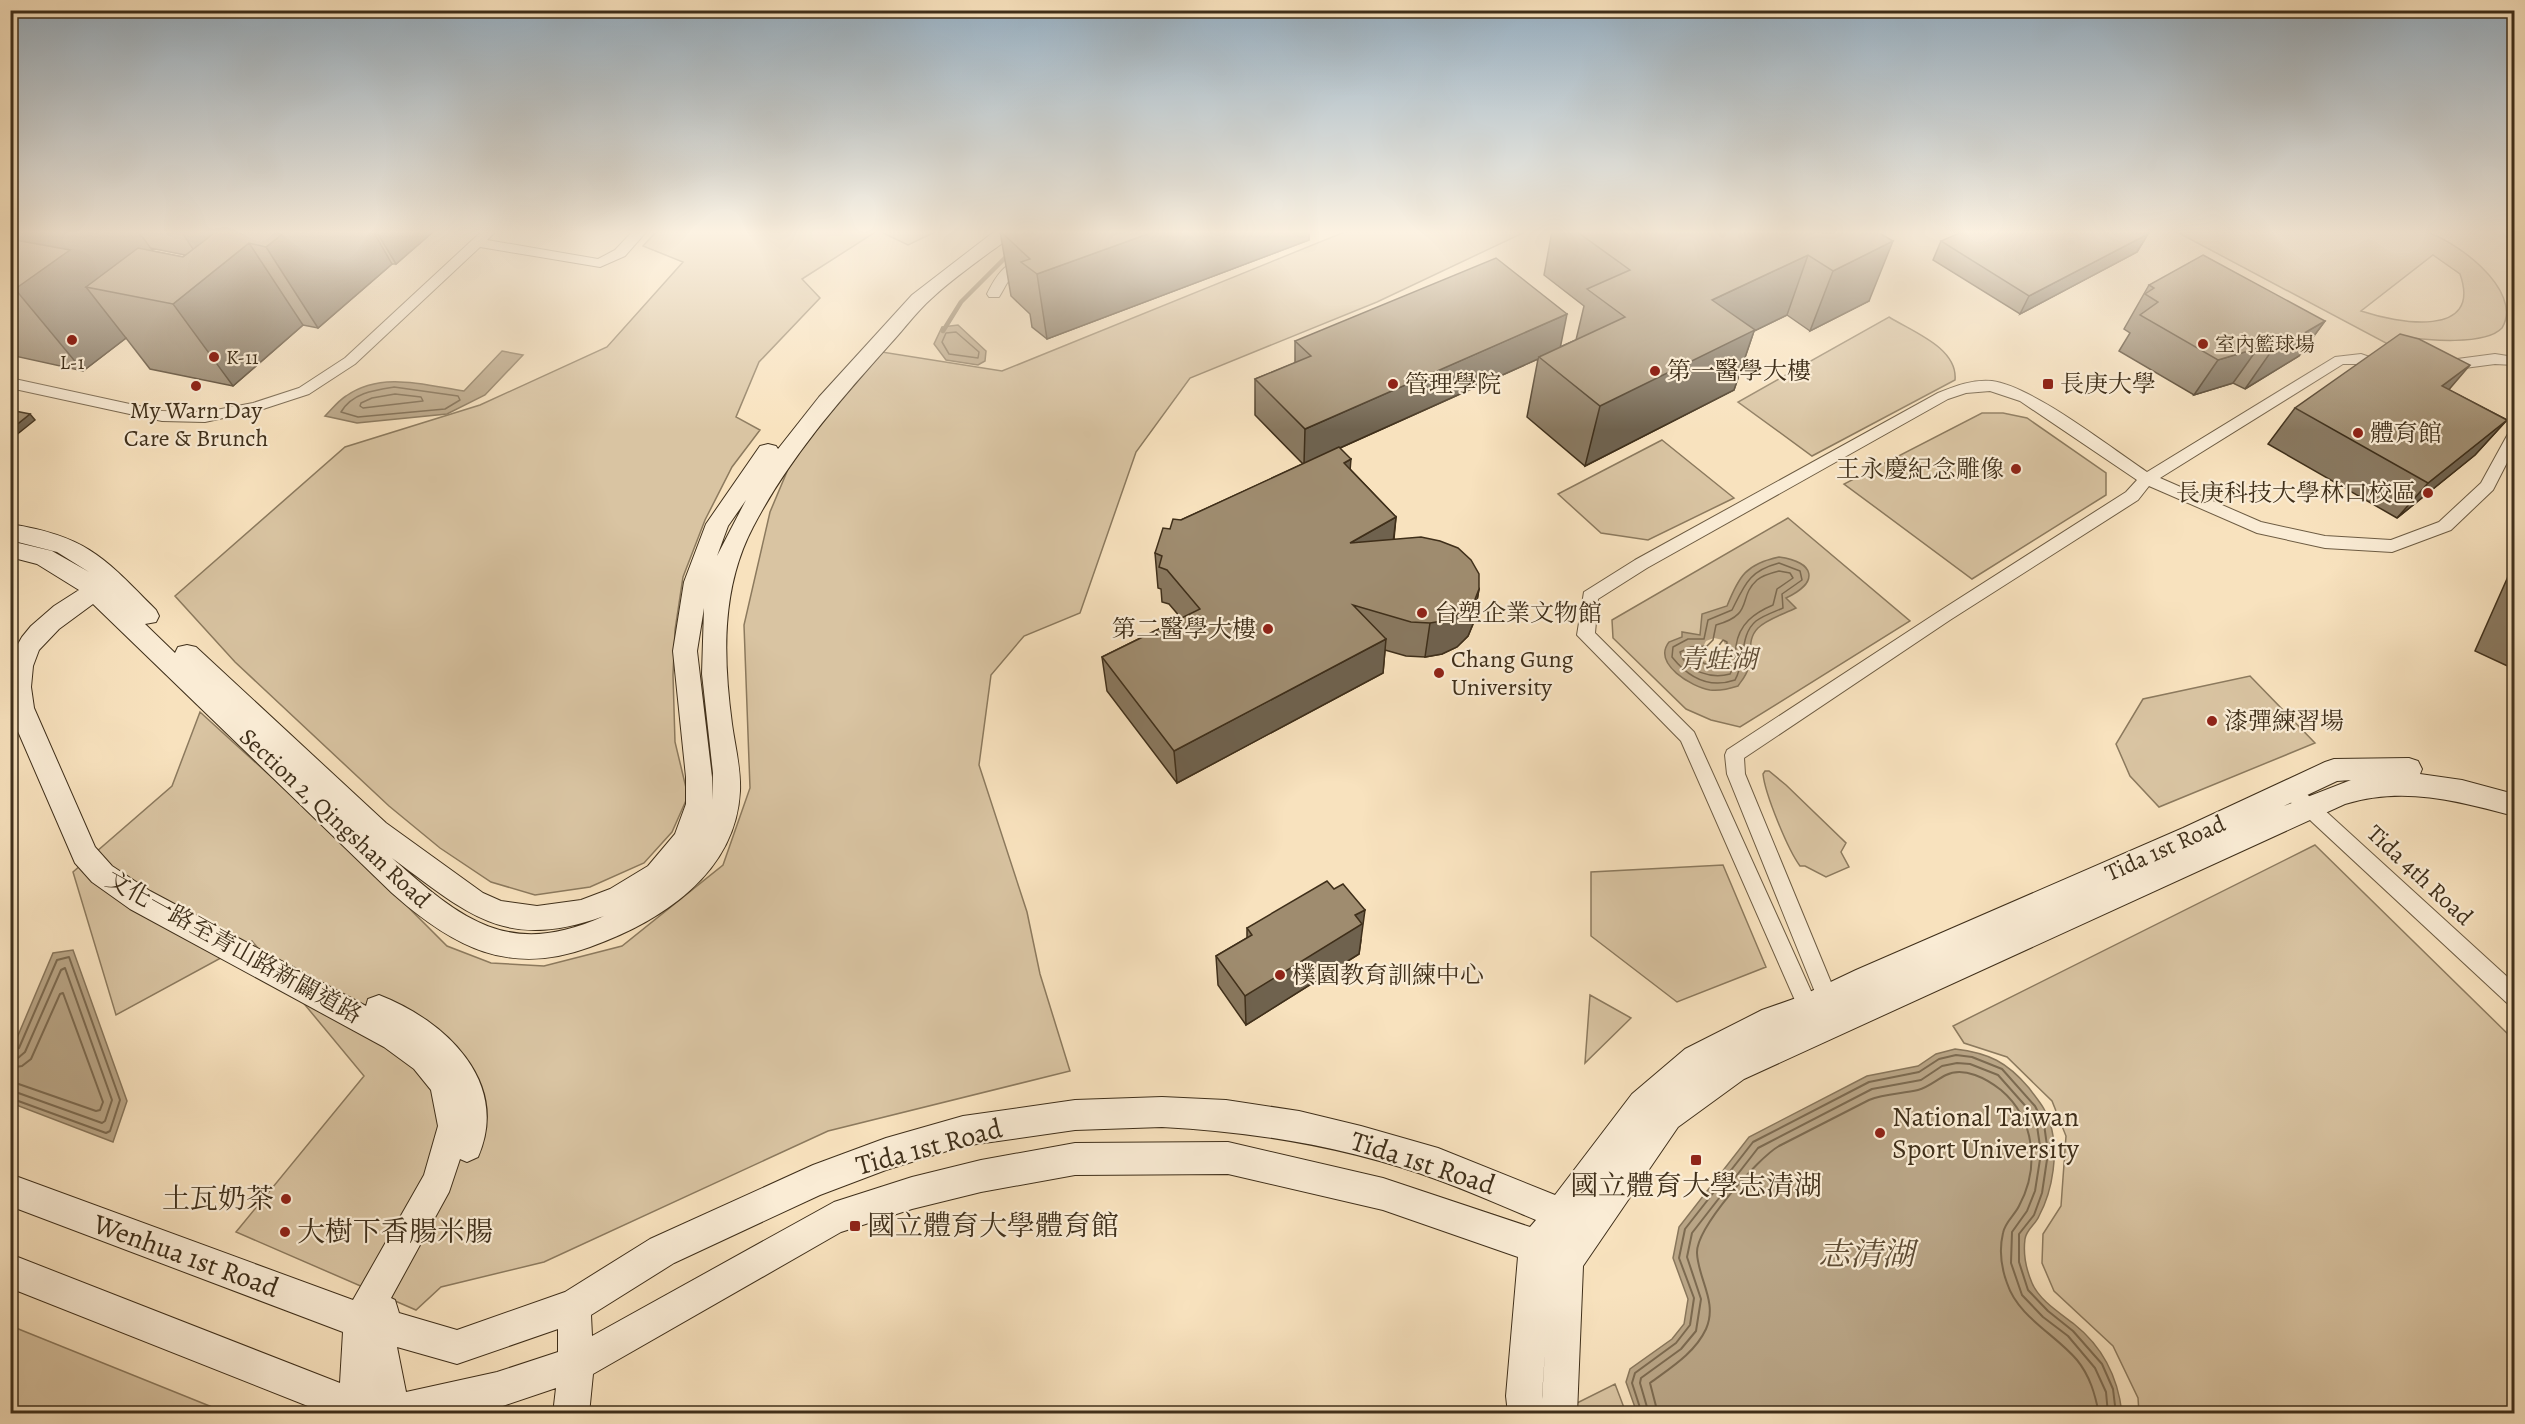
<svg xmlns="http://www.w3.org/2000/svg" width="2525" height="1424" font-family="Alegreya,'Noto Serif TC',serif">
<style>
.green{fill:#d9c4a2;stroke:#8c7a5e;stroke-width:1.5;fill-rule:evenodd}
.water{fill:#b9a586;stroke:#88765b;stroke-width:1.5}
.pier{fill:#f8e2be}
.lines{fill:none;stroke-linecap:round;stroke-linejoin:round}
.shore-far1{stroke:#7c6a50;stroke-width:1.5}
.shore{stroke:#7c6a50;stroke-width:2}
.stream{stroke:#88765b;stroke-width:4.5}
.street-casing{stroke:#6d5c43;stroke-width:2}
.secondary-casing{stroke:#3f2f1a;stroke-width:2}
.street{fill:#faecd5;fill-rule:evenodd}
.secondary{fill:#faecd5;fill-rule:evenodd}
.wall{fill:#89785f;stroke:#3f2f1a;stroke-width:1.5;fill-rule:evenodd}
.shaded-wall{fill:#6f624e;stroke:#3f2f1a;stroke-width:1.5}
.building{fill:#9f8c6f;stroke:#3f2f1a;stroke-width:1.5}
.poi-dot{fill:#8f2418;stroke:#faecd5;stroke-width:2}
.labels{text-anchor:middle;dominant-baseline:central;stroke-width:4.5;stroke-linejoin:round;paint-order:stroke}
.far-poi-label{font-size:20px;fill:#3f2f1a;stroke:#faecd5;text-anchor:start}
.poi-label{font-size:24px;fill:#3f2f1a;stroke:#faecd5;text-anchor:start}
.street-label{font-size:24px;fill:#3f2f1a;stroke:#faecd5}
.water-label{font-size:26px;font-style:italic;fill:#5e4c35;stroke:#faecd5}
.near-poi-label{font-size:28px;fill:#3f2f1a;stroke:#faecd5;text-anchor:start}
.near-street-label{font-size:28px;fill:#3f2f1a;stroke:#faecd5}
.near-water-label{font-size:32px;font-style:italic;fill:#5e4c35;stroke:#faecd5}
</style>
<rect width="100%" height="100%" fill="#f8e2be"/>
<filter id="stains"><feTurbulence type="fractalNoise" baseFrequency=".00333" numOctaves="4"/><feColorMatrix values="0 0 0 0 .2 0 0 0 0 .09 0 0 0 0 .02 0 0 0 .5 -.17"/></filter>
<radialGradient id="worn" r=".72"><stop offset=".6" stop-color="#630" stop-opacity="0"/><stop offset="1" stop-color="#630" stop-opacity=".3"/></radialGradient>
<path class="green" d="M 657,231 L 877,231 L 802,279 L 820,298 L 759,362 L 736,417 L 760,430 L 732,467 L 705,520 L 683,577 L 675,630 L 673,675 L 675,742 L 688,796 L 672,832 L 644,863 L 590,887 L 535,895 L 491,882 L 440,848 L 389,806 L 235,662 L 175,596 L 345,447 L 480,405 L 607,347 L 683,262 L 643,246 Z
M 879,231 L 937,231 L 908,245 Z
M 1347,231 L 1527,231 L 1377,302 L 1190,378 L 1136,452 L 1080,613 L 1024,636 L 991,675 L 979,765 L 1027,912 L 1040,974 L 1070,1071 L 828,1131 L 544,1262 L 441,1287 L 416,1310 L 236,1232 L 364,1076 L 252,941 L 116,1015 L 73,872 L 172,786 L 200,712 L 343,842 L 447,946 L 491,963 L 544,966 L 622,946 L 723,865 L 750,788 L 744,625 L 770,512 L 794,455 L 882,352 L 1002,371 Z
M 2175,231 C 2235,231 2294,231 2353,231 C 2372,231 2405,227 2422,231 C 2452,237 2525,290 2502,328 C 2485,346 2426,340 2404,337 L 2399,350 ZM 2433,255 L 2460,274 C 2483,339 2397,323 2361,311 Z
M 1889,317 C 1913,332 1958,348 1955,380 L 1812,456 L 1738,402 Z
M 1982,413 L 2003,413 L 2027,418 L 2106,473 L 2106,495 L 1972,579 L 1844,484 Z
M 1662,440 L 1734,498 L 1648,540 L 1601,533 L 1558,494 Z
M 1788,518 L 1910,621 L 1740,727 L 1711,720 L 1686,709 L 1613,638 L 1612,620 Z
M 2250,676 L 2315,743 L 2159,807 L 2130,776 L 2116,744 L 2143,699 Z
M 1765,771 L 1769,771 L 1786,785 L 1846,843 L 1841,852 L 1849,867 L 1826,877 L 1805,866 L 1800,866 C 1788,850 1765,794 1763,774 Z
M 2315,845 L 2514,1040 L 2514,1413 L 2139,1413 L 2138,1398 L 2113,1346 L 2054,1291 L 2042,1263 L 2043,1234 L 2061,1206 L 2066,1136 L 2052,1101 L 2007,1057 L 1964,1043 L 1953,1026 Z
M 1723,865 L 1766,967 L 1677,1002 L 1591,936 L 1591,872 Z
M 1590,995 L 1631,1018 L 1585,1063 Z
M 11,1326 L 227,1413 L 11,1413 Z
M 1615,1384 L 1626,1413 L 1578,1413 L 1577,1403 Z"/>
<path class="water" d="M 958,325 L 986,351 L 985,361 L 978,365 L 946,360 L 934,344 L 942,327 Z
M 502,351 L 523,355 L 485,395 L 447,414 L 357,423 L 325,416 C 332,409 338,401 346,396 C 381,371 425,385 464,391 Z
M 1779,557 C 1815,562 1820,582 1786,598 L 1796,608 C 1784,614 1767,619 1758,628 C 1746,640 1753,655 1748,669 C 1746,676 1742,680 1738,686 C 1729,689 1720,691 1710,690 C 1692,687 1652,664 1669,642 L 1682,637 L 1682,632 L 1700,635 L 1702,614 L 1727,606 C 1739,576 1746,564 1779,557 Z
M 73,950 L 127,1101 L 113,1142 L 11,1103 L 11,1052 L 53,953 Z
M 1955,1049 C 1989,1053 2007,1062 2029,1088 C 2037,1099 2047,1110 2050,1123 C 2059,1151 2053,1190 2039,1216 C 2036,1224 2026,1230 2025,1239 C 2023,1254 2026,1269 2032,1283 C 2039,1300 2060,1313 2074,1324 C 2103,1347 2118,1378 2122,1413 L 1637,1413 L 1626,1382 L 1630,1369 L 1672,1339 L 1684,1324 L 1688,1299 L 1673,1258 L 1679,1227 L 1749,1137 L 1867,1076 L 1918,1066 L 1936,1054 Z"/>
<path class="pier" d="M 1714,638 L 1723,640 L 1727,649 L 1725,657 L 1711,664 L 1704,660 L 1702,649 L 1706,641 Z"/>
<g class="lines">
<path class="shore-far1" d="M 956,332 L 979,352 L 978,358 L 949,354 L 942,342 L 946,333 Z
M 394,387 L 458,396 L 460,400 L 445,409 L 358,417 L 341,412 C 352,393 374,390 394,387 Z
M 395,394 L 421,397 L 423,401 L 363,408 L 360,406 L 361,403 L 372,398 Z
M 1779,563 L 1800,571 L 1802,580 L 1782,594 L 1783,608 C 1774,612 1764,615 1756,621 C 1739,635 1746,662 1735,680 C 1709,689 1688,677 1672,657 L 1673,647 L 1688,639 L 1704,639 L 1708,620 L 1732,610 C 1745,584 1749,571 1779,563 Z
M 1779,571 L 1790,573 L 1793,578 L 1777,589 L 1773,605 C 1754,613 1739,624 1736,646 C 1735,656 1736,665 1730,674 C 1712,679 1686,672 1680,652 L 1691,647 L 1707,646 L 1713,640 L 1716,625 C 1755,614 1737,598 1757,580 C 1763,575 1771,573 1779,571 Z
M 1723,640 L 1727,642 L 1725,666 L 1713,667 L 1701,662 L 1701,658 L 1714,652 Z"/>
<path class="shore" d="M 10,1052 L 19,1048 L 57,960 L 69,957 L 120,1100 L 110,1131 L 106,1133 L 10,1098
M 10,1059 L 18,1058 L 25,1052 L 61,970 L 65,968 L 112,1100 L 105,1121 L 102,1123 L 10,1090
M 10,1068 L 22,1066 L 31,1059 L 60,994 L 63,993 L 103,1102 L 100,1110 L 96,1111 L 10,1081
M 1642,1414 L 1632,1383 L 1635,1373 L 1676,1343 L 1690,1325 L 1694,1298 L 1679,1258 L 1685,1229 L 1753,1142 L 1869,1082 L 1919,1072 L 1939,1059 L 1956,1055 L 1972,1057 L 2002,1069 L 2035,1106 L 2044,1124 L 2048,1153 L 2042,1193 L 2034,1215 L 2019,1234 L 2019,1262 L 2028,1290 L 2048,1311 L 2073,1331 L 2102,1364 L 2113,1389 L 2116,1414
M 1649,1414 L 1640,1383 L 1641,1378 L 1681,1349 L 1696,1331 L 1701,1299 L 1687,1257 L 1692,1233 L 1758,1148 L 1872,1089 L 1921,1080 L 1942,1066 L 1957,1063 L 1970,1064 L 1998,1075 L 2029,1110 L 2037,1126 L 2041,1153 L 2035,1191 L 2027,1211 L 2012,1232 L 2011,1263 L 2022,1295 L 2043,1317 L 2068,1336 L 2095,1368 L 2106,1392 L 2108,1414
M 1658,1414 L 1650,1383 C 1670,1368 1695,1353 1706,1329 C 1718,1302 1698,1279 1697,1253 C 1696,1228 1758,1158 1779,1146 L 1869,1100 C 1885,1093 1902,1094 1918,1090 C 1929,1087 1936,1080 1946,1075 C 1964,1066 1987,1079 2001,1090 C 2035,1119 2040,1167 2019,1206 C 2014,1216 2005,1222 2003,1233 C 1999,1250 2001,1267 2007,1283 C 2018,1317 2055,1334 2077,1360 C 2090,1376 2095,1394 2099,1414"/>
<path class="stream" d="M 943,331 L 961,302 L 1010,253"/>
<defs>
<path id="street" d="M 482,231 L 496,231 L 487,240 L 598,259 L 615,250 L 633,231 L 647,231 L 625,256 L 600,267 L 480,247 L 355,364 L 309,394 L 260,410 L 205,422 L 162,421 L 10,388 L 10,378 L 162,411 L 205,412 L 253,403 L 299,388 L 345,358 Z
M 2501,231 L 2514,231 L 2514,240 L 2509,239 Z
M 1025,260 L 1030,261 L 1032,264 L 1030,267 C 1010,271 1009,281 999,297 L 989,297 L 987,294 C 995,278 1005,260 1025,260 Z
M 2361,354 L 2390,364 L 2392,367 L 2385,372 L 2360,364 L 2343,364 L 2160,478 L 2261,522 L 2325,536 L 2391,540 L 2439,522 L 2481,483 L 2509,432 L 2514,431 L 2514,449 L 2493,490 L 2451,530 L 2392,552 L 2325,548 L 2257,533 L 2149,486 L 2138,500 L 1950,620 L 1744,758 L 1745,774 L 1842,1009 L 1838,1016 L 1831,1019 L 1825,1017 L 1817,1022 L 1801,1014 L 1681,741 L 1577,635 L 1584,592 L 1635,560 L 1938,393 C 1955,386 1973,379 1992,381 C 2032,386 2111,448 2147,472 L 2335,357 ZM 1990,391 L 2020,401 L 2137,480 L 2126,492 L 1938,612 L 1727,750 L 1725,755 L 1727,774 L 1819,1002 L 1815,1000 L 1694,732 L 1595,633 L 1598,599 L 1647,568 L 1948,399 L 1966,393 Z
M 2495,354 L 2514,357 L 2514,365 L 2495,364 L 2442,371 L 2435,366 L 2442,361 Z
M 2291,783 L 2298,786 L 2514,983 L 2514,1005 L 2507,1003 L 2284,796 L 2282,791 L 2284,786 Z"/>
<path id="secondary" d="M 995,231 L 1015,231 C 1009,240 998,246 990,252 C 970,267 950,281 932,298 C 917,311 905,328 891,343 C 839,401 789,458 753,527 C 721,588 723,657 732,724 C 735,746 741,768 740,791 C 736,874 660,922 590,947 C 509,977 453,947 392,893 L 93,604 L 59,629 L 39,650 L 33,666 L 31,687 L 34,708 L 95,847 L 112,866 L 150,891 L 366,1006 L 368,999 L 379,995 C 444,1020 511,1081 478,1157 L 467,1162 L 460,1159 L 449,1192 L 391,1298 L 395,1300 L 399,1313 L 457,1330 L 565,1292 L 650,1239 L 813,1165 L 886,1138 L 963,1116 L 1075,1100 L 1162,1097 L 1226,1100 L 1299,1111 L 1361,1126 L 1438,1148 L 1555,1195 L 1632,1094 L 1685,1049 L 1762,1010 L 1799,997 L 1856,970 L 2183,828 L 2325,762 L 2334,759 L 2409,758 L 2418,761 L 2422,769 L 2420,774 L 2462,780 L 2514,794 L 2514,816 C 2458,801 2404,786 2345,804 L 1744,1079 L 1678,1127 L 1583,1266 L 1577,1414 L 1508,1414 L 1506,1396 L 1518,1257 L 1383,1210 L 1228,1174 L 1075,1175 L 981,1192 L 912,1209 L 841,1232 L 593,1374 L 589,1414 L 553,1414 L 556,1388 L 497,1408 L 469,1414 L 328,1414 L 10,1288 L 10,1254 L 340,1383 L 343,1332 L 10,1206 L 10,1174 L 353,1300 L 424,1175 L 438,1126 L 431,1090 L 414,1069 L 384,1047 L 130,909 L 92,882 L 75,863 L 10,713 L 10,658 L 22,637 L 31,626 L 54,606 L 79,590 L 37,564 L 10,557 L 10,541 L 52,551 L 89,572 L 57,552 L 10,540 L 10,524 C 86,536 104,557 156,610 L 159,616 L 156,622 L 145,624 L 175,653 L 178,647 L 187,645 L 196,647 L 386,823 L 483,893 L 501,901 L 537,906 L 581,900 L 610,889 L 648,866 L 675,834 L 686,804 L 686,777 L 673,651 L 684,582 L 706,524 L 760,446 L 768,444 L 776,446 L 778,449 L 819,397 L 912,295 ZM 746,500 L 717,556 L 728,526 ZM 704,608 L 702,674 L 713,773 L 712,800 L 712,777 L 697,651 ZM 2351,780 L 2284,806 L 2337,781 ZM 392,858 C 468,914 505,952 604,916 C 509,959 462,920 392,858 ZM 1162,1127 C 1258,1132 1348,1147 1438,1180 C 1471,1192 1503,1206 1536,1220 L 1530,1227 L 1383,1178 L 1228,1142 L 1075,1143 L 981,1160 L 912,1177 L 834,1202 L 592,1336 L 591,1315 L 674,1263 L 820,1195 L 886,1170 L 963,1146 L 1075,1130 ZM 558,1329 L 558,1352 L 497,1372 L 406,1392 L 397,1347 L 457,1364 ZM 1545,1351 L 1542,1399 L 1542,1396 Z"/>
</defs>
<use href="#street" class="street-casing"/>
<use href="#secondary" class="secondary-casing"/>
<use href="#street" class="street"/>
<use href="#secondary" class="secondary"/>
</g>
<path class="wall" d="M 10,231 L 434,231 L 396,264 L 392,264 L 318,328 L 303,325 L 233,386 L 150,369 L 126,338 L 83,371 L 10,355 ZM 150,248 L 185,255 L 183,257 L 152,251 Z
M 1000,231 L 1309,231 L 1309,240 L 1047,339 L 1032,327 L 1030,314 L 1011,296 Z
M 1552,231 L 1876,231 L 1869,301 L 1810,331 L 1787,315 L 1754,331 L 1734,390 L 1585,466 L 1527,417 L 1538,359 L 1340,448 L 1350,469 L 1396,517 L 1394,539 L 1479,589 L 1473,624 L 1468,636 L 1457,647 L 1442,654 L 1425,657 L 1406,656 L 1385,650 L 1383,673 L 1177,783 L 1107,691 L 1102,657 L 1181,618 L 1169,604 L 1162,602 L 1161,589 L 1158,588 L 1155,553 L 1170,529 L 1181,520 L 1303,464 L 1255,415 L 1255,379 L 1295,363 L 1295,341 L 1560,347 L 1576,340 L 1584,306 L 1544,275 Z
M 2148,234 L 2137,252 L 2020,314 L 1933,260 L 1941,241 Z
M 2149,285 L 2325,321 L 2299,356 L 2245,389 L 2233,383 L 2194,395 L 2119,351 L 2130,333 L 2124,329 Z
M 2449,390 L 2507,420 L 2475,455 L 2397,518 L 2268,444 L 2295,408 Z
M 2514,563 L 2514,669 L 2475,651 Z
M 1247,928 L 1361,940 L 1359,954 L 1246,1025 L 1218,985 L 1216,956 L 1247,938 Z"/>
<path class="shaded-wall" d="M 21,231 L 138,231 L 158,258 L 86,287 L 126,338 L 83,371 L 15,289 L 10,238 Z
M 181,231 L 234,231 L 199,258 Z
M 286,231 L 373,231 L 392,264 L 318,328 L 266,247 Z
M 376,231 L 434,231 L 396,264 Z
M 1156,231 L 1309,231 L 1309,240 L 1047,339 L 1037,274 Z
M 2148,234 L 2137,252 L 2020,314 L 2029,296 Z
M 1893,241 L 1869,301 L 1810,331 L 1833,271 Z
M 249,243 L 303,325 L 233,386 L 173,304 Z
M 1808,255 L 1787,315 L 1754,331 L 1734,390 L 1585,466 L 1600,406 L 1712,300 Z
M 1567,314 L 1560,349 L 1539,357 L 1538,359 L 1304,464 L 1305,429 Z
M 2325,321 L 2299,356 L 2245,389 L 2270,353 Z
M 2258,348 L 2233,383 L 2194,395 L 2218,360 Z
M 2470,365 L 2440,400 L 2442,386 Z
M 30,414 L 35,420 L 10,440 L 10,430 Z
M 2507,420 L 2475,455 L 2397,518 L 2428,483 Z
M 1351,459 L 1348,495 L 1344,463 Z
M 1396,517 L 1392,552 L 1350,543 Z
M 1479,589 L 1473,624 L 1468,636 L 1457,647 L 1442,654 L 1425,657 L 1430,623 Z
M 1386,639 L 1383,673 L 1177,783 L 1174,751 Z
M 1365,910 L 1359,954 L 1246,1025 L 1245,996 L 1355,915 Z"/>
<path class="building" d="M 10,231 L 21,231 L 10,238 Z
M 217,231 L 286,231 L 266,247 L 249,243 L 173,304 L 86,287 L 138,248 L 183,257 Z
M 1000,231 L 1156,231 L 1037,274 L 1021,262 L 1030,259 Z
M 1576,231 L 1876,231 L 1893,241 L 1833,271 L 1808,255 L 1712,300 L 1755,330 L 1600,406 L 1539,357 L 1625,317 L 1587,289 L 1630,270 Z
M 1964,231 L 2142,231 L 2148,234 L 2029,296 L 1941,241 Z
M 10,239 L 70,250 L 15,289 L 10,288 Z
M 2203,255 L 2325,321 L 2270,353 L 2258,348 L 2218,360 L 2140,315 L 2158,302 L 2145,294 L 2154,288 L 2149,285 Z
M 1496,258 L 1567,314 L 1305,429 L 1255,379 L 1311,356 L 1295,341 Z
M 2400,334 L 2419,339 L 2470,365 L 2442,386 L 2507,420 L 2428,483 L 2295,408 Z
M 10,410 L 30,414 L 10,430 Z
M 1339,447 L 1351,459 L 1344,463 L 1396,517 L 1350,543 L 1421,537 L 1440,541 L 1458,548 L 1471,560 L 1479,574 L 1479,589 L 1474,602 L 1463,612 L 1448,620 L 1430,623 L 1411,622 L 1353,605 L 1386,639 L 1174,751 L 1102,657 L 1200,609 L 1167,570 L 1159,567 L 1162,556 L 1155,553 L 1163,528 L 1170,529 L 1173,519 L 1181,520 Z
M 1327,881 L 1334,889 L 1343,884 L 1365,910 L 1355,915 L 1362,924 L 1245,996 L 1216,956 L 1252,935 L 1247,928 Z"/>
<linearGradient id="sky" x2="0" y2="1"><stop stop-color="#95aec1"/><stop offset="0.54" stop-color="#fcf2e2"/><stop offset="1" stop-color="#fcf2e2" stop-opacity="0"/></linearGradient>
<rect width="2525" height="430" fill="url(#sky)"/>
<g class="poi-dot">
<circle cx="72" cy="340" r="6"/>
<circle cx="2203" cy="344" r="6"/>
<circle cx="214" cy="357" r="6"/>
<circle cx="1655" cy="371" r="6"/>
<circle cx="1393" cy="384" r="6"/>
<rect x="2042" y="378" width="12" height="12" rx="3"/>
<circle cx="196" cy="386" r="6"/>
<circle cx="2358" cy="433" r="6"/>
<circle cx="2016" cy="469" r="6"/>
<circle cx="2428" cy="493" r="6"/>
<circle cx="1422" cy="613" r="6"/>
<circle cx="1268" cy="629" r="6"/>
<circle cx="1439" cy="673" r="6"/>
<circle cx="2212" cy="721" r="6"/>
<circle cx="1280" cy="975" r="6"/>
<circle cx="1880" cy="1133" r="6"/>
<rect x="1690" y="1154" width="12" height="12" rx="3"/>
<circle cx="286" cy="1199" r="6"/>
<rect x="849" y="1220" width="12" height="12" rx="3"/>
<circle cx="285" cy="1232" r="6"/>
</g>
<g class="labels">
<g class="far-poi-label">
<text x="2215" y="344">室內籃球場</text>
<text x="226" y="357">K-11</text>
<text x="72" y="362" text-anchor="middle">L-1</text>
</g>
<g class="poi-label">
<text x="1667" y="371">第一醫學大樓</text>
<text x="1405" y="384">管理學院</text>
<text x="2060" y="384">長庚大學</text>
<text x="196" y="410" text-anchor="middle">My Warn Day<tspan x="196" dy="28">Care &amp; Brunch</tspan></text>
<text x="2370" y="433">體育館</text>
<text x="2004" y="469" text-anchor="end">王永慶紀念雕像</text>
<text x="2416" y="493" text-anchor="end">長庚科技大學林口校區</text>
<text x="1434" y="613">台塑企業文物館</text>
<text x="1256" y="629" text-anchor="end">第二醫學大樓</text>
<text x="1451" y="659">Chang Gung<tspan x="1451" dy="28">University</tspan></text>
<text x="2224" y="721">漆彈練習場</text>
<text x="1292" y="975">樸園教育訓練中心</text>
</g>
<g class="street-label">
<text transform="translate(335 818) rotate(43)">Section 2, Qingshan Road</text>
<text transform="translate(2165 848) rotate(-24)">Tida 1st Road</text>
<text transform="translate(2420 875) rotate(43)">Tida 4th Road</text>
<text transform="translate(234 947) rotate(29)">文化一路至青山路新闢道路</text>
</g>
<g class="water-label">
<text x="1718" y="659">青蛙湖</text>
</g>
<g class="near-poi-label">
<text x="1892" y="1117">National Taiwan<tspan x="1892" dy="32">Sport University</tspan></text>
<text x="1696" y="1186" text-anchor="middle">國立體育大學志清湖</text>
<text x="274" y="1199" text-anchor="end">土瓦奶茶</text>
<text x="867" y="1226">國立體育大學體育館</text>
<text x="297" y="1232">大樹下香腸米腸</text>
</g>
<g class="near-street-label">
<text transform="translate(929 1147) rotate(-15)">Tida 1st Road</text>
<text transform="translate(1423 1163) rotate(18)">Tida 1st Road</text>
<text transform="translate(186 1256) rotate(20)">Wenhua 1st Road</text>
</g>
<g class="near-water-label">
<text x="1866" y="1254">志清湖</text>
</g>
</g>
<rect width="2525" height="1424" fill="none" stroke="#f8e2be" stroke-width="36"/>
<rect x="12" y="12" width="2501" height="1400" fill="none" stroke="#3f2f1a" stroke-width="3"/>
<rect x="18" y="18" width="2489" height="1388" fill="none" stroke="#3f2f1a" stroke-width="1.5"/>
<rect width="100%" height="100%" filter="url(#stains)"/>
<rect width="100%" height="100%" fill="url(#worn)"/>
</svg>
